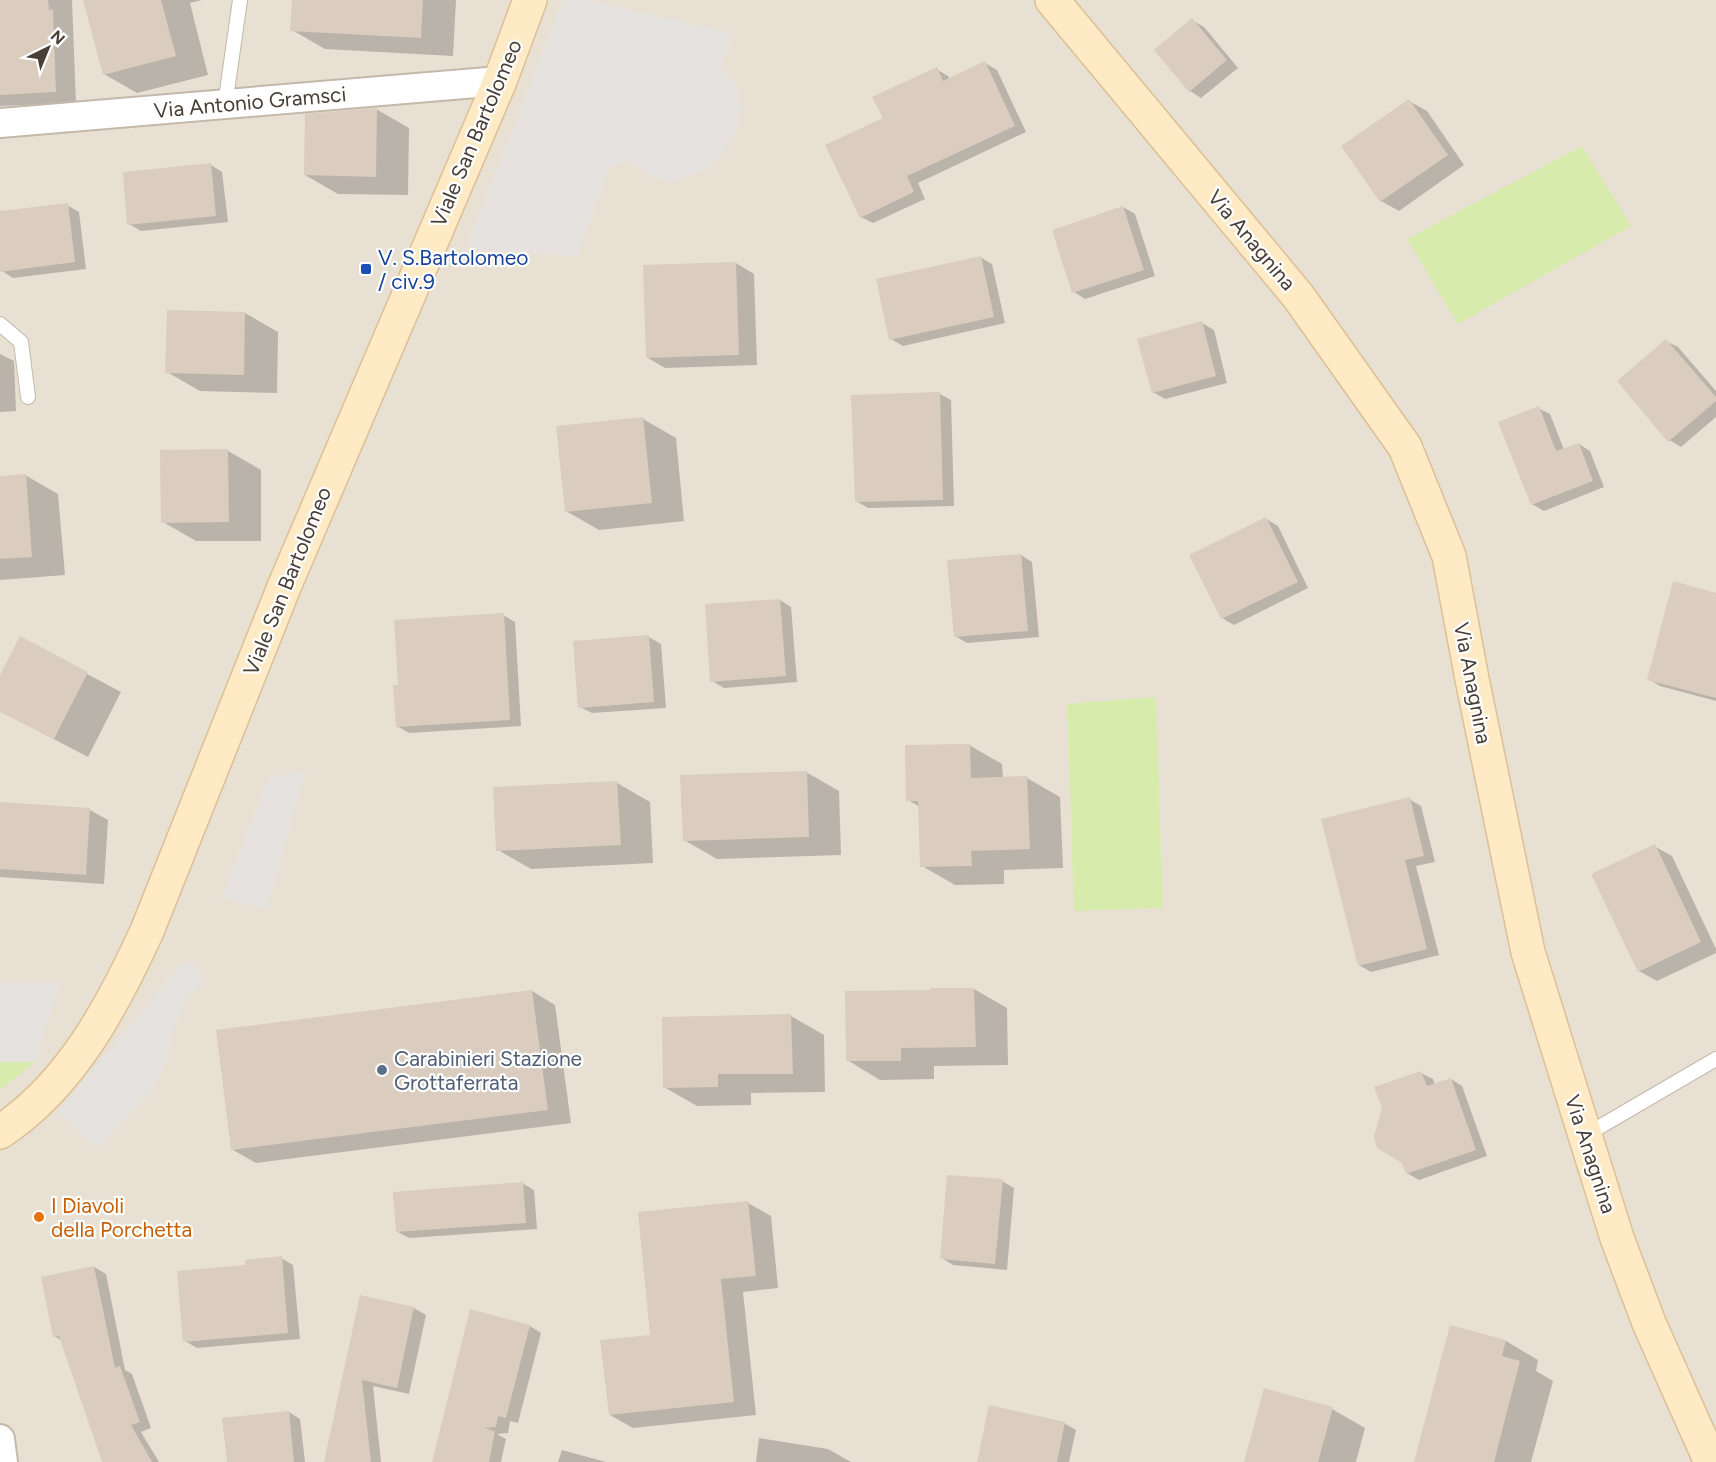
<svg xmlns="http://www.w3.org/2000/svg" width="1716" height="1462" font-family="Figtree,sans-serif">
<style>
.residential{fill:#e9e0d4}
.green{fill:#d7ecac}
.parking{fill:#e5e2df}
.shadow{fill:#0003}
.building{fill:#daccbe}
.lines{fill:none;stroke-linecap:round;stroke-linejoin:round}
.lane-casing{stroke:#c4b8ab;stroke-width:16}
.street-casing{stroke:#c4b8ab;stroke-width:32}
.secondary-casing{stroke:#dcc094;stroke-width:36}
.lane{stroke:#fff;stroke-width:14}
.street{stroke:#fff;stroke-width:28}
.secondary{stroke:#ffeac6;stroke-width:33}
.transit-dot{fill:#1a4fb4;stroke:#fff;stroke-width:2}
.service-dot{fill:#5c6f8a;stroke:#fff;stroke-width:2}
.food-dot{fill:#e8710a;stroke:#fff;stroke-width:2}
.labels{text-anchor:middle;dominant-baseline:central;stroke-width:4.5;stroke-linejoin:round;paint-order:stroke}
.street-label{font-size:21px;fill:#483e35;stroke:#fff}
.transit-label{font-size:21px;fill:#164399;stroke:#fff;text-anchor:start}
.service-label{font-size:21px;fill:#4e5e75;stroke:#fff;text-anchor:start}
.food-label{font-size:21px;fill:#c56008;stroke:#fff;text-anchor:start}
</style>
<rect width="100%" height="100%" fill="#f5efe7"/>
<path class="residential" d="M 0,0 L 1716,0 L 1716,1462 L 0,1462 Z"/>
<path class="green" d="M 1582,146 L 1631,226 L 1458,324 L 1407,239 Z
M 1156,697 L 1163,908 L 1074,911 L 1067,704 Z
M 0,1062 L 35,1062 L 0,1090 Z"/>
<path class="parking" d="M 563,0 L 588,0 L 733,34 L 720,67 L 736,85 L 742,110 L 733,139 L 709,168 L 672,183 L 648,175 L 629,161 L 609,168 L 577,256 L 466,249 Z
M 305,772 L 267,909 L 221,898 L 269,777 Z
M 194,962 L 203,984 L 187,997 L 172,1031 L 167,1058 L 155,1086 L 98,1148 L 58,1111 L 182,963 Z
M 0,982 L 59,983 L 35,1062 L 0,1062 Z"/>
<path class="shadow" d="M 0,0 L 72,0 L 76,103 L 0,106 Z
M 85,0 L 202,0 L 190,3 L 208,75 L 137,93 L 104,74 Z
M 293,0 L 456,0 L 453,56 L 325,49 L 292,30 Z
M 1192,20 L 1204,27 L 1238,68 L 1201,98 L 1190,91 Z
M 985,63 L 997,70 L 1026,132 L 918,183 L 925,199 L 873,223 L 861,217 L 936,69 L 948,76 L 950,79 Z
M 1409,101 L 1427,111 L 1464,165 L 1399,211 L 1381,201 Z
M 376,109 L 409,128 L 408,195 L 338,194 L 305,175 Z
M 211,165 L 222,172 L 228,222 L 141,231 L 129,224 Z
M 67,205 L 79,212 L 86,269 L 13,278 L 2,271 L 0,213 Z
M 1123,207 L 1135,214 L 1155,276 L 1085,299 L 1074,292 Z
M 980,257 L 992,264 L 1005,323 L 903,346 L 891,339 Z
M 736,263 L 754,274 L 757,365 L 665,368 L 648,358 Z
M 245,313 L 278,332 L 277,393 L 200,391 L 167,372 Z
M 1202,323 L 1214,330 L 1227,383 L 1165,399 L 1153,392 Z
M 1666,341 L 1678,347 L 1716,391 L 1716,417 L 1681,447 L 1669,440 Z
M 0,354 L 14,361 L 16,411 L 0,412 Z
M 940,394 L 951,400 L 954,506 L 868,508 L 856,501 Z
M 1538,408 L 1550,414 L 1564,450 L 1579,444 L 1590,451 L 1604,487 L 1544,511 L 1532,504 Z
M 643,419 L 676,438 L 684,521 L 599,530 L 566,511 Z
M 228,451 L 261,470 L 261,541 L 196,541 L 163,522 Z
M 25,475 L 58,494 L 65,575 L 0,580 L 0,477 Z
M 1266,519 L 1278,526 L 1308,588 L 1234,625 L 1222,618 Z
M 1021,555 L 1032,562 L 1039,637 L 967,643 L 955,636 Z
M 1716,595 L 1716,701 L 1660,686 L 1649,679 Z
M 780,600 L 791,607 L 797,682 L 724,688 L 712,681 Z
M 503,615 L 515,622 L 521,726 L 409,733 L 397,726 Z
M 649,637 L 661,644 L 666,708 L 592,713 L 580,707 Z
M 20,638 L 121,692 L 88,757 L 0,711 L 0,678 Z
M 969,745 L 1002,764 L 1003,778 L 1027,778 L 1060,797 L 1063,868 L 1004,870 L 1004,884 L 955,885 L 922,866 L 920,807 L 908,800 Z
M 806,772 L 839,791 L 841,855 L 717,859 L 684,840 Z
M 617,783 L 650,802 L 653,863 L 531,869 L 498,850 Z
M 1409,799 L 1421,806 L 1435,862 L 1416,866 L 1439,955 L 1371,972 L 1359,965 Z
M 0,803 L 90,810 L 108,820 L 104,884 L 0,877 Z
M 1654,846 L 1672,856 L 1716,949 L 1716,953 L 1657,981 L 1639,971 Z
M 974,989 L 1007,1008 L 1008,1065 L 934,1066 L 934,1079 L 880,1080 L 847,1060 Z
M 532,991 L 555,1005 L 571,1123 L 256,1163 L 233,1150 Z
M 791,1016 L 824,1035 L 825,1092 L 751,1093 L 751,1105 L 697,1106 L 664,1087 Z
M 1421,1073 L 1433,1079 L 1435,1085 L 1451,1079 L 1462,1086 L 1487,1156 L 1419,1180 L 1407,1173 L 1383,1108 Z
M 1002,1181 L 1014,1188 L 1007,1270 L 953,1265 L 942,1258 Z
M 522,1183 L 534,1190 L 537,1229 L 409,1238 L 398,1232 Z
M 748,1203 L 771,1216 L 778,1288 L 743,1292 L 756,1415 L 633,1428 L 610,1415 L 652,1336 Z
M 281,1258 L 293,1265 L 300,1339 L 197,1348 L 185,1341 L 247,1266 Z
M 94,1267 L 106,1274 L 125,1370 L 132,1374 L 151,1428 L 141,1432 L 159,1462 L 104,1462 L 62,1341 L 54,1336 Z
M 361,1297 L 414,1308 L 426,1315 L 409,1394 L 373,1386 L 381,1462 L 328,1462 Z
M 530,1326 L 541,1333 L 518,1423 L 510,1421 L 508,1433 L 497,1434 L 506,1439 L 501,1462 L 433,1462 Z
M 1506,1341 L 1538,1360 L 1536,1371 L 1553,1381 L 1531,1462 L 1418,1462 Z
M 1332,1409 L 1365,1428 L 1356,1462 L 1245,1462 Z
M 289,1412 L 300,1419 L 305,1462 L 228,1462 Z
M 1064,1423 L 1076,1430 L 1069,1462 L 978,1462 Z
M 759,1438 L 828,1449 L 851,1462 L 756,1462 Z
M 562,1450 L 606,1462 L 558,1462 Z"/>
<path class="building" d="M 0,0 L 48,0 L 49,10 L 53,9 L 56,92 L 0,95 Z
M 83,0 L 161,0 L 176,56 L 103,75 Z
M 292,0 L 423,0 L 421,38 L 290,31 Z
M 1192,18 L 1227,60 L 1189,92 L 1154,50 Z
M 985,61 L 1015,126 L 907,176 L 914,192 L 860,218 L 825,145 L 883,118 L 872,97 L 937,67 L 943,81 Z
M 1409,99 L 1448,155 L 1380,202 L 1341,146 Z
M 377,108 L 376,177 L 304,175 L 305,114 Z
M 211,163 L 216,216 L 127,225 L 123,172 Z
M 68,203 L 75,262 L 0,272 L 0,211 Z
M 1123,206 L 1144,270 L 1072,293 L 1052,230 Z
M 981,256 L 994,317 L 889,340 L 876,279 Z
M 736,262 L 739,355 L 646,358 L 643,265 Z
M 167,310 L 245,312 L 244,375 L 165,373 Z
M 1202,321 L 1216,376 L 1152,393 L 1137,339 Z
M 1666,339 L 1716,397 L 1716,401 L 1668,442 L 1617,381 Z
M 940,392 L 943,500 L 855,502 L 851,395 Z
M 1539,406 L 1556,451 L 1579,443 L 1593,481 L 1531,505 L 1498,422 Z
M 643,417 L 652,503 L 565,512 L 556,426 Z
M 228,449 L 229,522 L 161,523 L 160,450 Z
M 26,474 L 32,557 L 0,559 L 0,476 Z
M 1266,517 L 1298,582 L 1221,619 L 1189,555 Z
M 1021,554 L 1028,631 L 954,637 L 947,560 Z
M 1673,581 L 1716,593 L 1716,698 L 1647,680 Z
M 780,599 L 786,676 L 710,682 L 705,604 Z
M 504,613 L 510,720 L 396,727 L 393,685 L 398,685 L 394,620 Z
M 649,635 L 654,702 L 578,708 L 573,641 Z
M 20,636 L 88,672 L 54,739 L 0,712 L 0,675 Z
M 970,744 L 971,778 L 1027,776 L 1030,849 L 971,851 L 972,866 L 920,867 L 918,801 L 906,801 L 905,745 Z
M 807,771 L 809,837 L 683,841 L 680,775 Z
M 617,781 L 621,845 L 496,851 L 493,787 Z
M 1410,797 L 1424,856 L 1405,860 L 1427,949 L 1358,966 L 1321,819 Z
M 0,802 L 90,808 L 86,875 L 0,869 Z
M 1655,844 L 1701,942 L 1638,972 L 1591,874 Z
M 930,988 L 974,988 L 976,1047 L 901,1048 L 901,1061 L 846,1061 L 845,991 L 930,990 Z
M 532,990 L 548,1110 L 231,1150 L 216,1030 Z
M 791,1014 L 793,1074 L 718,1074 L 718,1087 L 663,1088 L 662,1017 Z
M 1421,1071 L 1427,1086 L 1451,1078 L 1476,1150 L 1406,1174 L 1402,1163 L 1377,1148 L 1374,1136 L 1382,1108 L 1374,1087 Z
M 947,1175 L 1003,1179 L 995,1264 L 940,1259 Z
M 523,1182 L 526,1223 L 396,1232 L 393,1192 Z
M 748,1201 L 756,1276 L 721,1279 L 734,1402 L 609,1415 L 600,1340 L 650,1335 L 638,1212 Z
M 282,1256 L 288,1333 L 183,1342 L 177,1271 L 245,1265 L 245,1260 Z
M 94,1266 L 115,1368 L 120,1366 L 140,1422 L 131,1425 L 152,1462 L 102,1462 L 59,1336 L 53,1337 L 41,1277 Z
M 360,1295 L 414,1307 L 397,1388 L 362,1380 L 371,1462 L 324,1462 Z
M 470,1309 L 530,1325 L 506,1418 L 498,1416 L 496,1427 L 484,1428 L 495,1431 L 489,1462 L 432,1462 Z
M 1450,1325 L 1506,1340 L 1502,1356 L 1520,1361 L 1494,1462 L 1414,1462 Z
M 1264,1388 L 1333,1407 L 1318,1462 L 1244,1462 Z
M 989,1405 L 1065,1422 L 1057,1462 L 977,1462 Z
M 289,1411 L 294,1462 L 227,1462 L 222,1418 Z"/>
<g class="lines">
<defs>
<path id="lane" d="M 225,105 L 240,0
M 0,324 L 21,342 L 28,397
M 1584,1136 L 1716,1059"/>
<path id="street" d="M 0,123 L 500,81
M 0,1439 L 3,1462"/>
<path id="secondary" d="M 1052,0 L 1298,296 L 1405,447 L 1449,556 L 1472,679 L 1528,952 L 1617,1238 L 1649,1323 L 1711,1462
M 0,1132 C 71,1085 112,1007 147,931 L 284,587 L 500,81 L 530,0"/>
</defs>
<use href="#lane" class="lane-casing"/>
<use href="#street" class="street-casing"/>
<use href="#secondary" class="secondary-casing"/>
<use href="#lane" class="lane"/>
<use href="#street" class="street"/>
<use href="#secondary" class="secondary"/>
</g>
<rect class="transit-dot" x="360" y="263" width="12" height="12" rx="3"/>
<circle class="service-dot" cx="382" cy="1070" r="6"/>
<circle class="food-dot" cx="39" cy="1217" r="6"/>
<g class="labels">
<g class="street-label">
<text transform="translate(250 102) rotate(-5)">Via Antonio Gramsci</text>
<text transform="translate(476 133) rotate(-67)">Viale San Bartolomeo</text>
<text transform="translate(1252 240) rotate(50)">Via Anagnina</text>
<text transform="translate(287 581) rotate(-68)">Viale San Bartolomeo</text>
<text transform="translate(1473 683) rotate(79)">Via Anagnina</text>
<text transform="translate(1591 1154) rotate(72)">Via Anagnina</text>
</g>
<g class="transit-label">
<text x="378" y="257">V. S.Bartolomeo<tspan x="378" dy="24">/ civ.9</tspan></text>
</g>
<g class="service-label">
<text x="394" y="1058">Carabinieri Stazione<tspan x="394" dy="24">Grottaferrata</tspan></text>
</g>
<g class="food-label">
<text x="51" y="1205">I Diavoli<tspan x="51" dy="24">della Porchetta</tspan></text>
</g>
</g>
<g transform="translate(48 48) rotate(43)" stroke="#ffffff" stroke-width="4.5" paint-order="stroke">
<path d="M0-4.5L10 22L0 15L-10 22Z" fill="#483e35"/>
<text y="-9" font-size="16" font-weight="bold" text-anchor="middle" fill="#483e35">N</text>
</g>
</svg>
